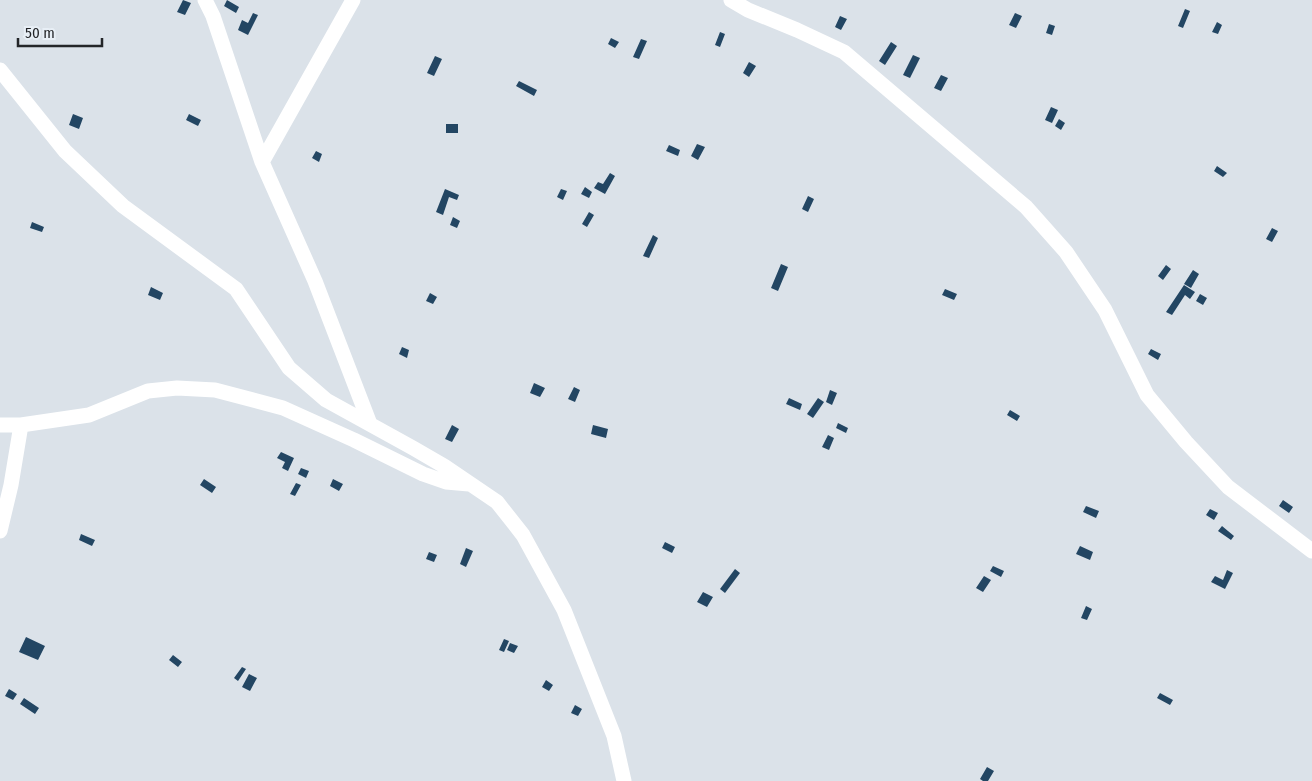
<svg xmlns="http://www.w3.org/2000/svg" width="1312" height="781" font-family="'Fira Sans Condensed',sans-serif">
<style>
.building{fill:#234663}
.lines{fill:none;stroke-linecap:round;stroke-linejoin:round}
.minor{stroke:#fff;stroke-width:15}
</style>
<rect width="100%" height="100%" fill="#dbe2e9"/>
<path class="building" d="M 183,0 L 191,3 L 185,15 L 177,12 Z
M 227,0 L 239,7 L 236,13 L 224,6 Z
M 1185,9 L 1190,11 L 1183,28 L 1178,26 Z
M 253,13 L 258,15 L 248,35 L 238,30 L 242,20 L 248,23 Z
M 1015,13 L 1022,16 L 1016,28 L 1009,25 Z
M 840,16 L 847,19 L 841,30 L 835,27 Z
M 1217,22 L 1222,25 L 1218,34 L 1212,32 Z
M 1049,24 L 1055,26 L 1052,35 L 1046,33 Z
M 720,32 L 725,34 L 720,47 L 715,45 Z
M 611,38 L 619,42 L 615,48 L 608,44 Z
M 641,39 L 647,41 L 639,59 L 633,57 Z
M 891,42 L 897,46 L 885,65 L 879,61 Z
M 913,55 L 920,58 L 910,78 L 903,75 Z
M 435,56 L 442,59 L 434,76 L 427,73 Z
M 749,62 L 756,66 L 749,77 L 743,73 Z
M 941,75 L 948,78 L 941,91 L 934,88 Z
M 519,81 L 537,90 L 534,96 L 516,86 Z
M 1051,107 L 1058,110 L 1052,123 L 1045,120 Z
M 73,114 L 83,118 L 79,129 L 69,125 Z
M 189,114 L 201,120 L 198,126 L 186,120 Z
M 1059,119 L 1065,123 L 1061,130 L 1055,126 Z
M 446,124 L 458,124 L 458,133 L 446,133 Z
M 697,144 L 705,147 L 698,160 L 691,156 Z
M 669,145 L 680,150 L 678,156 L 666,151 Z
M 316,151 L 322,154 L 319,162 L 312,158 Z
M 1217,166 L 1227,173 L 1223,177 L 1214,171 Z
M 610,173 L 615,176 L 605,194 L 594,188 L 598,182 L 603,184 Z
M 585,187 L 592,192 L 589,198 L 581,194 Z
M 445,189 L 459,195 L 457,200 L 449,197 L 443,215 L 436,212 Z
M 561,189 L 567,191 L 563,200 L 557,197 Z
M 808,196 L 814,199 L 808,212 L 802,209 Z
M 589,212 L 594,215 L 587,227 L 582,224 Z
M 453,217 L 460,221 L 457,228 L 450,225 Z
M 32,222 L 44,227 L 42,232 L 30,228 Z
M 1272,228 L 1278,231 L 1272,242 L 1266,239 Z
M 653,235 L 658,238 L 649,258 L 643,256 Z
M 781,264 L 788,267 L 778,291 L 771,288 Z
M 1166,265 L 1171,269 L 1163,280 L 1158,276 Z
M 1193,270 L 1199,274 L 1191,288 L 1184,284 Z
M 1184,285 L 1195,292 L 1190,299 L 1185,295 L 1172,315 L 1166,312 Z
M 151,287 L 163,293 L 160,300 L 148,295 Z
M 945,289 L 957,294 L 954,300 L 942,295 Z
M 430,293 L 437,297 L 433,304 L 426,301 Z
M 1200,294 L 1207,298 L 1203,305 L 1196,301 Z
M 402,347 L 409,350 L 407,358 L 399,354 Z
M 1151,349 L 1161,354 L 1158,360 L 1148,354 Z
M 534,383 L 545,388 L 540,397 L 530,393 Z
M 574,387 L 580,390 L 575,402 L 568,399 Z
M 830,390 L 837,393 L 832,405 L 826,402 Z
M 789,398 L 802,404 L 800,410 L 786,404 Z
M 818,398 L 824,402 L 813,418 L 807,414 Z
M 1010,410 L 1020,416 L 1017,421 L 1007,415 Z
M 838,423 L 848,428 L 846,433 L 836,428 Z
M 452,425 L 459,429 L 452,442 L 445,439 Z
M 593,425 L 608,429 L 606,438 L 591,434 Z
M 828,435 L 834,438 L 829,450 L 822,447 Z
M 281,452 L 294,458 L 288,471 L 282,468 L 285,462 L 277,458 Z
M 301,468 L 309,471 L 306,478 L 298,474 Z
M 204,479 L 216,487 L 212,493 L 200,485 Z
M 333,479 L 343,484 L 339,491 L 330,486 Z
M 296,483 L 301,485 L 295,496 L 290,494 Z
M 1283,500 L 1293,507 L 1289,513 L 1279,506 Z
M 1086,506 L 1099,511 L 1096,518 L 1083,512 Z
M 1210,509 L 1218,513 L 1214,520 L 1206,515 Z
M 1222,526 L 1234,536 L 1231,540 L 1218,531 Z
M 81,534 L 95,540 L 92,546 L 79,540 Z
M 665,542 L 675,547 L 672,553 L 662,548 Z
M 1080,546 L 1093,552 L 1090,560 L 1076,554 Z
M 466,548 L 473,551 L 466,567 L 460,564 Z
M 429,552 L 437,555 L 434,562 L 426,559 Z
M 993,566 L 1004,571 L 1001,577 L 990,571 Z
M 735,569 L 740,573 L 725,593 L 720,589 Z
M 1227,570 L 1233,573 L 1225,589 L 1211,582 L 1215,576 L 1223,580 Z
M 984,576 L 991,580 L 983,592 L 976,588 Z
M 703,592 L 713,597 L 707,607 L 697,602 Z
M 1086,606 L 1092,609 L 1087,620 L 1081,618 Z
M 26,637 L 45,646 L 38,660 L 19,652 Z
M 504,639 L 509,641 L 504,652 L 499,650 Z
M 510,643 L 518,646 L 514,653 L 507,650 Z
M 173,655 L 182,662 L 178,667 L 169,660 Z
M 242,667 L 246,669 L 238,681 L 234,678 Z
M 249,674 L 257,678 L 250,691 L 242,687 Z
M 546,680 L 553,685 L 549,691 L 542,687 Z
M 9,689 L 17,694 L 13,700 L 5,696 Z
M 1160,693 L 1173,700 L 1170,705 L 1157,698 Z
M 24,698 L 39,708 L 35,714 L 20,704 Z
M 575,705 L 582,709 L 578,716 L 571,713 Z
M 987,767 L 994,771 L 988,781 L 983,781 L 980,779 Z"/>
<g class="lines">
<path class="minor" d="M 205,0 L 213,16 L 262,162 L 315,281 L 370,424
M 731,0 L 748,10 L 797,30 L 844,52 L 1026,207 L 1066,252 L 1105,310 L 1147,395 L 1186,442 L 1228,487 L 1312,551
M 0,70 L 65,151 L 123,206 L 236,289 L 289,368 L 326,400 L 413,448 L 444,466 L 497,502 L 523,535 L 564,610 L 614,736 L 624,781
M 262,162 L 353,0
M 0,425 L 21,425 L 89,415 L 148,391 L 177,388 L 215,390 L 283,408 L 354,440 L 423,474 L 446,482 L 469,484
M 0,531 L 11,485 L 21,425"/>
</g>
<path d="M18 38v8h84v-8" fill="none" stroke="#232528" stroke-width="2.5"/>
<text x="25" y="38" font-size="15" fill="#232528" stroke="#e8eff6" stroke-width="4" paint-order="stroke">50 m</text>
</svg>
